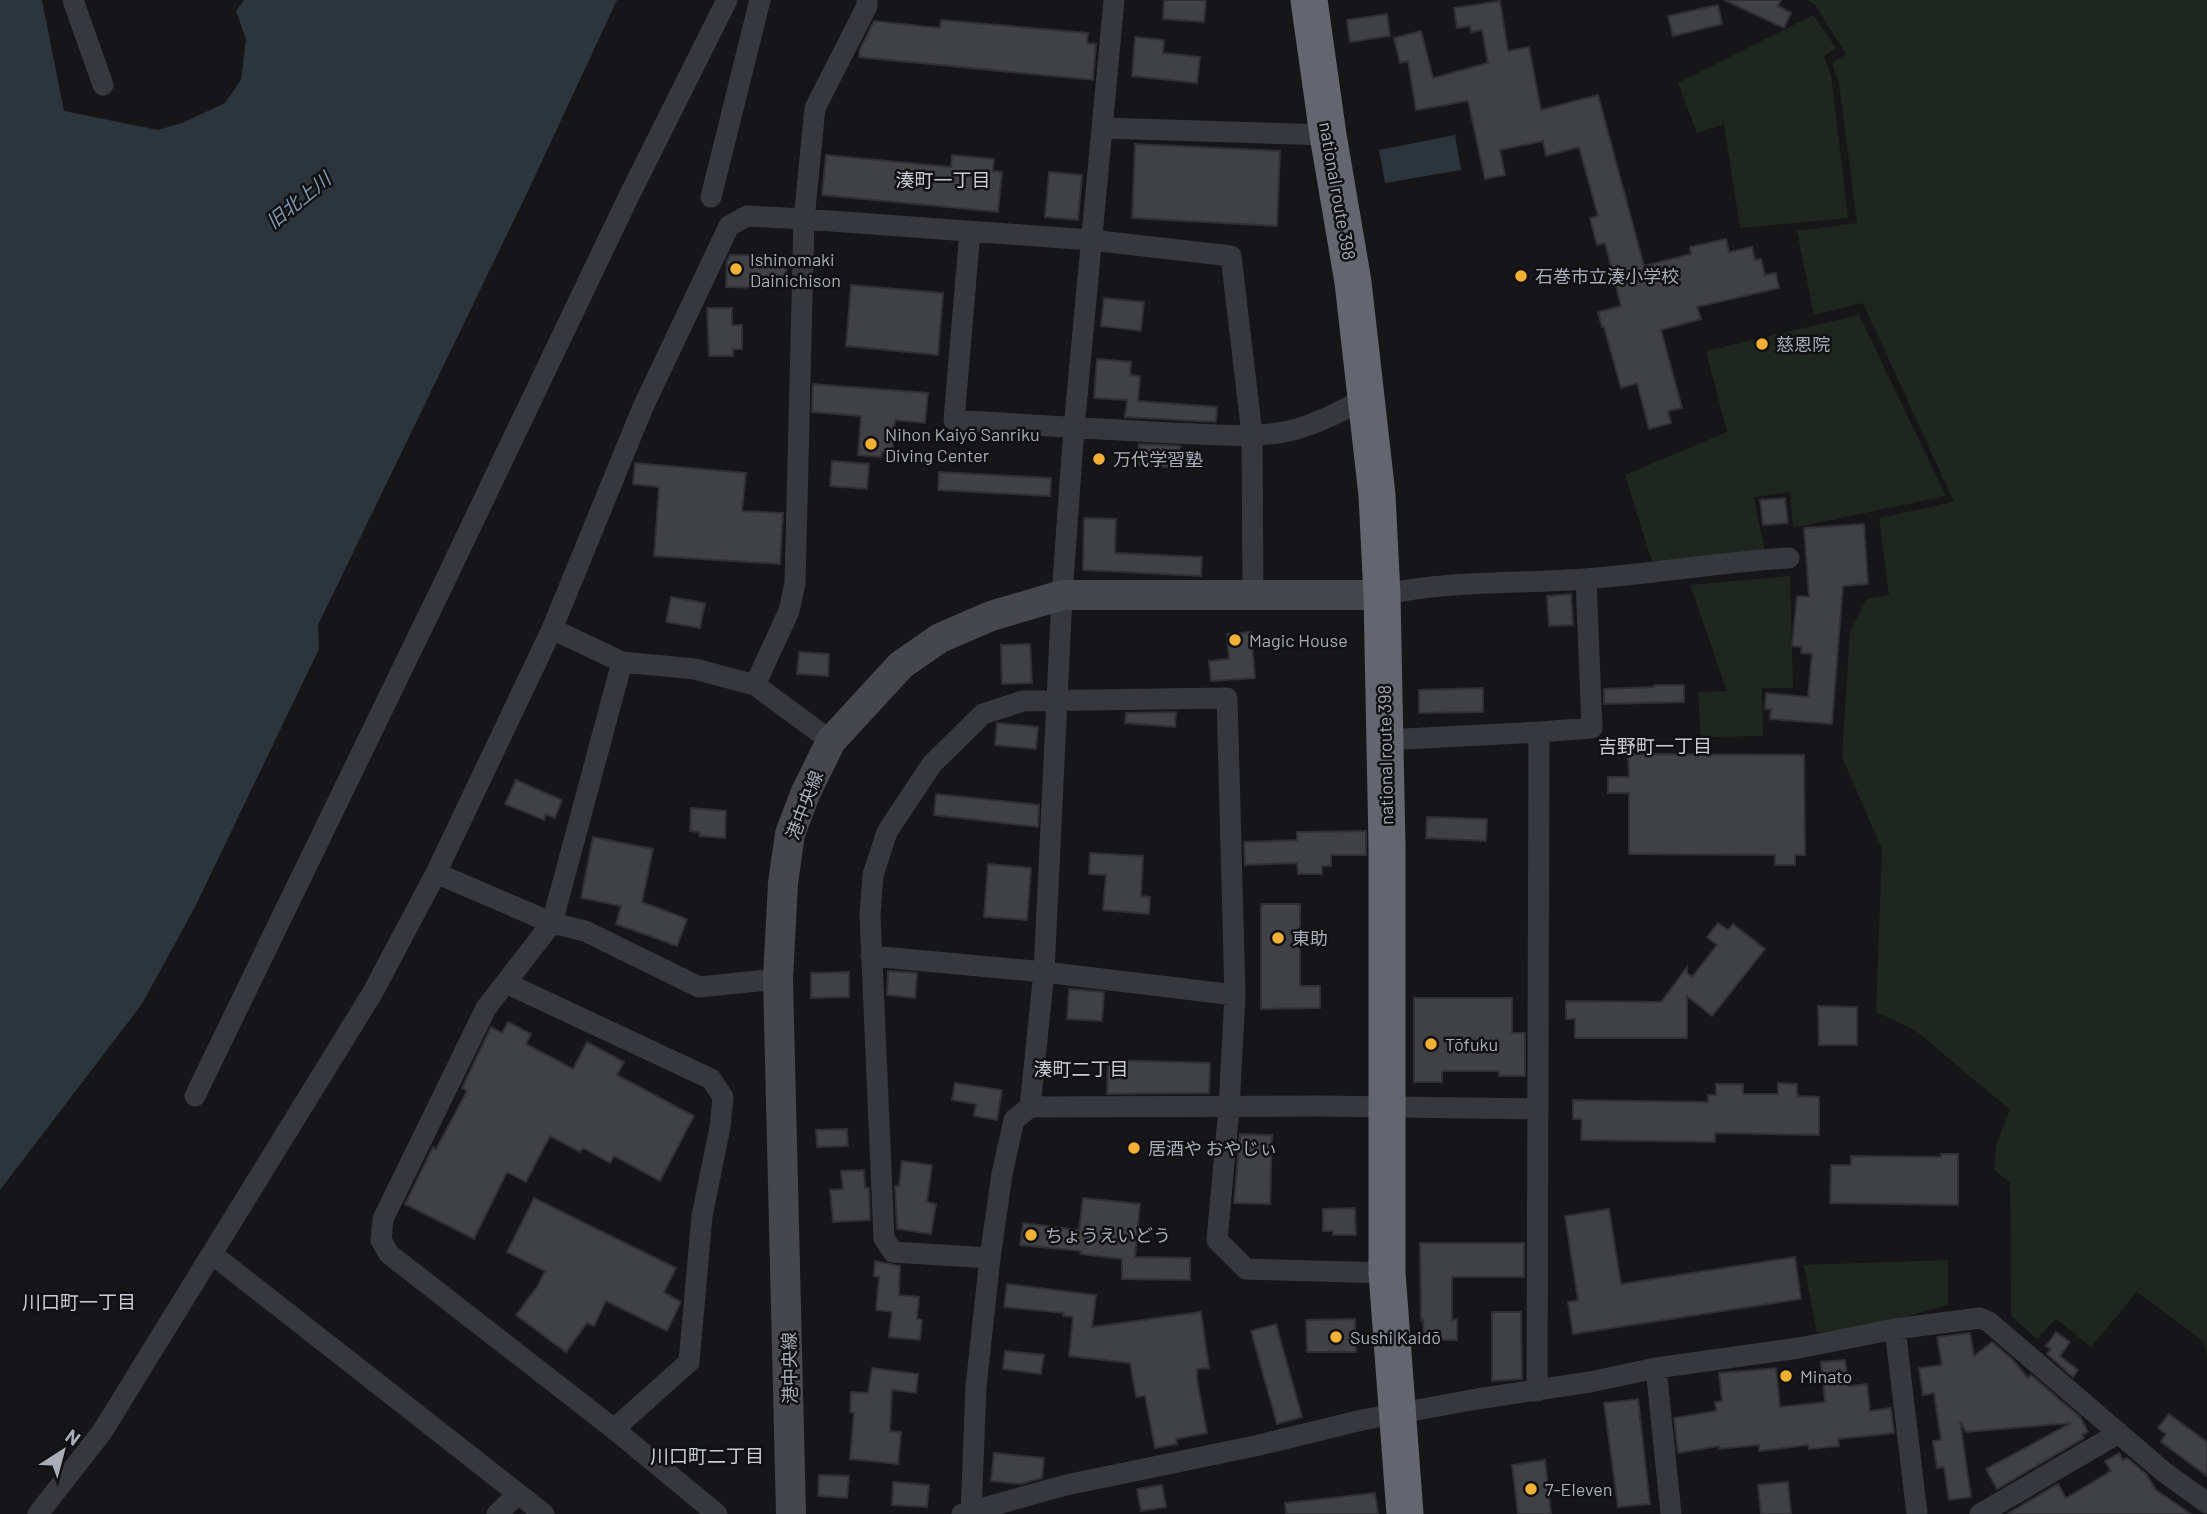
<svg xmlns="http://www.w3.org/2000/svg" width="2207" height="1514" font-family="Barlow,'Noto Sans JP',sans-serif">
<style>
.green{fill:#1e261f}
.water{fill:#2c353c}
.building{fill:#404145;stroke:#303034;stroke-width:2}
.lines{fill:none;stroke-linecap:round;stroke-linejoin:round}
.street{stroke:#37383d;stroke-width:21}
.secondary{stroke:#45474d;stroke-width:30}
.highway{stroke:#63666e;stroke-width:37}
.poi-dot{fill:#f2b134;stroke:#111113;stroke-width:2.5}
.labels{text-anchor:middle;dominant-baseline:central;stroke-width:5;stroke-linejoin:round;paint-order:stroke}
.street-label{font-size:18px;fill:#a8adb8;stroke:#111113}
.poi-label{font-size:18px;fill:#a8adb8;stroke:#111113;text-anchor:start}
.neighbourhood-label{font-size:19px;fill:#c9ccd4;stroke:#111113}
.water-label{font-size:19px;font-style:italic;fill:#7f9bb3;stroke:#111113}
</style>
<rect width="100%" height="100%" fill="#161618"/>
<path class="green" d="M 1807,0 L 2207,0 L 2207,1356 L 2203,1341 L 2137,1292 L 2091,1347 L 2056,1319 L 2037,1339 L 2011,1316 L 2010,1183 L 1994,1170 L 1996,1145 L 2010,1110 L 1915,1030 L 1876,1012 L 1882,849 L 1842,757 L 1850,631 L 1867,599 L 1889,595 L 1879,518 L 1954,502 L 1863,303 L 1814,315 L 1797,231 L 1857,223 L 1839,83 L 1832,63 L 1846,54 L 1815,5 Z
M 1813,15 L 1836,48 L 1824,56 L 1831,75 L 1848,218 L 1740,228 L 1724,124 L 1697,133 L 1678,83 Z
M 1859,315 L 1946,496 L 1793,528 L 1790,492 L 1754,497 L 1765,553 L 1653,565 L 1625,475 L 1727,432 L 1706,351 Z
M 1790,576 L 1793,688 L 1762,688 L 1763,736 L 1701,737 L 1698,692 L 1727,691 L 1690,585 Z
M 1948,1260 L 1948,1305 L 1894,1320 L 1817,1333 L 1804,1265 Z"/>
<path class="water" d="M 0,0 L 42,0 L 64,111 L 158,130 L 182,123 L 225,103 L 241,80 L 246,39 L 236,11 L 244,0 L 617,0 L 529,189 L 318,625 L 319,649 L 196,905 L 142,1004 L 0,1190 Z
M 1455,135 L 1461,170 L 1385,183 L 1379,150 Z"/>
<path class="building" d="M 1164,0 L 1206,0 L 1204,22 L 1163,19 Z
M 1724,0 L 1781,0 L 1778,6 L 1791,13 L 1784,28 Z
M 1500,1 L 1508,51 L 1529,47 L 1541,110 L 1598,95 L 1644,266 L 1691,254 L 1690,247 L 1726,239 L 1729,252 L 1752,247 L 1755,260 L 1761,259 L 1765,275 L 1776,273 L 1779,288 L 1697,307 L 1701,319 L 1661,330 L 1682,408 L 1668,411 L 1671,423 L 1649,429 L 1637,383 L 1621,388 L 1604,327 L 1602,327 L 1598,312 L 1621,306 L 1605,243 L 1597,245 L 1590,218 L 1598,216 L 1579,147 L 1546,156 L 1543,141 L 1500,150 L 1505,175 L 1485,179 L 1468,101 L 1416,110 L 1408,61 L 1400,63 L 1394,38 L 1421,31 L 1433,78 L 1488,63 L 1482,30 L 1471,32 L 1470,26 L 1457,28 L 1454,8 Z
M 1718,5 L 1722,24 L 1673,36 L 1668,16 Z
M 1387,14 L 1390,36 L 1350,42 L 1347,20 Z
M 941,20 L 1088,33 L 1087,43 L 1096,44 L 1093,80 L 859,57 L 860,49 L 874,21 L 940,28 Z
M 1135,37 L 1164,40 L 1163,53 L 1200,57 L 1197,83 L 1132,76 Z
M 1135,144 L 1280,151 L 1277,226 L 1132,218 Z
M 826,155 L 951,167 L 952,155 L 994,159 L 993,171 L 1002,172 L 998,212 L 822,195 Z
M 1049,172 L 1082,175 L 1078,220 L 1045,217 Z
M 730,255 L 786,256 L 786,288 L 726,287 L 727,261 Z
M 851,285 L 943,293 L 938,355 L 846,346 Z
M 1104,298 L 1144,302 L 1141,331 L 1101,326 Z
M 707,308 L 732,308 L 732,325 L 742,325 L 742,349 L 733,349 L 733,356 L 709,356 Z
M 1097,359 L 1131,362 L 1130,375 L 1140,376 L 1138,401 L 1217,407 L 1216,422 L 1125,417 L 1127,400 L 1094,398 Z
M 813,384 L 928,393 L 925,423 L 895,420 L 892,453 L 882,452 L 881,457 L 858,455 L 861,416 L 812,412 Z
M 1139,444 L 1180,446 L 1179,468 L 1138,465 Z
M 832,461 L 869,464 L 867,489 L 830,486 Z
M 635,463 L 746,473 L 742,511 L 783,513 L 780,564 L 654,556 L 659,487 L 633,484 Z
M 939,472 L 1051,478 L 1050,496 L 938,490 Z
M 1785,498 L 1788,523 L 1763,525 L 1760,500 Z
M 1084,518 L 1116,519 L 1115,553 L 1202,557 L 1201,576 L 1083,570 Z
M 1864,524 L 1868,584 L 1843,586 L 1832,724 L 1770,719 L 1771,709 L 1765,709 L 1766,693 L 1808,697 L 1812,654 L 1801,653 L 1802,647 L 1792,646 L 1797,596 L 1809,597 L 1804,528 Z
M 1571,594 L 1573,625 L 1549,626 L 1547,596 Z
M 671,597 L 705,603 L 700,628 L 666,622 Z
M 1251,632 L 1255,678 L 1211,681 L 1209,661 L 1229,659 L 1227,634 Z
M 1030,644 L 1032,683 L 1002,684 L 1001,645 Z
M 799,652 L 829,654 L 828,676 L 797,674 Z
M 1654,685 L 1684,685 L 1684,702 L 1604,704 L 1604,689 L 1654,687 Z
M 1483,688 L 1483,712 L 1419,713 L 1419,690 Z
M 1176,712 L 1175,727 L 1125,723 L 1126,713 Z
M 997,723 L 1038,727 L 1036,749 L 995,745 Z
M 1628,754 L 1804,755 L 1805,855 L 1795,855 L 1795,865 L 1775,865 L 1775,855 L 1629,854 L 1629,793 L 1608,793 L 1608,777 L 1629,777 Z
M 516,780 L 562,800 L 555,818 L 546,814 L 544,820 L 505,804 Z
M 936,794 L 1039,805 L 1038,827 L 934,815 Z
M 691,808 L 726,811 L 725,838 L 699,836 L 700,832 L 690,831 Z
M 1427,817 L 1487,819 L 1486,841 L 1426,838 Z
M 1366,831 L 1366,855 L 1331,855 L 1331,866 L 1322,866 L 1322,874 L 1298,874 L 1297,863 L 1245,865 L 1244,842 L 1297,840 L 1297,832 Z
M 593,837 L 653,849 L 642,902 L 687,919 L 677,946 L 616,924 L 621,906 L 581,898 Z
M 1090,853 L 1143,856 L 1141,896 L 1150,897 L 1149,914 L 1103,910 L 1106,875 L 1089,874 Z
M 988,864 L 1031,868 L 1027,920 L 984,917 Z
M 1261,904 L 1300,904 L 1300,986 L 1320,986 L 1320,1008 L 1261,1009 Z
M 1718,923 L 1728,930 L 1733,924 L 1765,949 L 1712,1016 L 1687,996 L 1687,1038 L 1575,1038 L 1575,1019 L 1566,1019 L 1566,1001 L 1661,1002 L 1687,967 L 1687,973 L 1692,977 L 1717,945 L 1707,937 Z
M 888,971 L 917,973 L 915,998 L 887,995 Z
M 849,972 L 849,997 L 811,998 L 811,973 Z
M 1069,989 L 1104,992 L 1102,1021 L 1067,1019 Z
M 1414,998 L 1512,998 L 1512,1033 L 1525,1033 L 1525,1076 L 1499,1076 L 1499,1071 L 1442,1071 L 1442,1082 L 1414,1082 Z
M 1818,1006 L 1857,1007 L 1857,1045 L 1819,1045 Z
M 508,1022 L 531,1034 L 526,1044 L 573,1069 L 587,1042 L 624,1062 L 617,1075 L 694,1116 L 660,1181 L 614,1156 L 610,1163 L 583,1148 L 580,1152 L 550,1136 L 526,1182 L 507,1172 L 474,1239 L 405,1204 L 433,1147 L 436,1149 L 467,1091 L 462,1088 L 491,1027 L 502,1033 Z
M 1108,1060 L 1210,1063 L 1209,1093 L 1107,1094 Z
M 955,1083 L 1002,1090 L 997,1120 L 974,1116 L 976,1104 L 952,1100 Z
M 1778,1083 L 1797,1084 L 1797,1096 L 1819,1097 L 1819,1135 L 1715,1133 L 1715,1142 L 1581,1140 L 1582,1119 L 1573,1119 L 1573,1100 L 1708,1102 L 1708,1095 L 1716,1095 L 1716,1084 L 1743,1084 L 1743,1094 L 1778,1094 Z
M 847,1129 L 848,1146 L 817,1147 L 816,1130 Z
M 1240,1134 L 1272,1135 L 1270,1204 L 1234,1203 Z
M 1941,1154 L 1958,1154 L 1958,1205 L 1830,1203 L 1831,1165 L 1851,1165 L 1851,1156 L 1941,1157 Z
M 902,1161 L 932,1165 L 927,1202 L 936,1204 L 931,1234 L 897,1229 L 895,1186 L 899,1186 Z
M 864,1170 L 865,1188 L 869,1188 L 870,1220 L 833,1222 L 830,1190 L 843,1189 L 841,1171 Z
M 534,1198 L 676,1268 L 664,1292 L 681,1302 L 667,1331 L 606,1301 L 594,1326 L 587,1323 L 566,1352 L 516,1315 L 537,1287 L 545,1271 L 507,1252 Z
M 1083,1198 L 1140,1204 L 1135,1257 L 1190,1258 L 1190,1280 L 1122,1279 L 1122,1259 L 1080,1254 L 1081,1251 L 1020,1245 L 1023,1223 L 1079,1230 Z
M 1355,1208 L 1356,1235 L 1333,1235 L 1333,1231 L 1323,1231 L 1323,1209 Z
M 1609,1209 L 1621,1284 L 1795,1257 L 1801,1299 L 1573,1334 L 1568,1302 L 1578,1300 L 1565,1216 Z
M 1420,1243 L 1524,1243 L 1524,1277 L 1452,1277 L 1452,1320 L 1457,1319 L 1457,1340 L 1424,1340 L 1423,1320 L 1421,1320 Z
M 875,1261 L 900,1266 L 899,1295 L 919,1297 L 917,1319 L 922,1320 L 920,1340 L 889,1337 L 892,1312 L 876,1310 L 879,1277 L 874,1276 Z
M 1007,1284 L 1096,1295 L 1092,1327 L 1201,1312 L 1209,1368 L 1197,1369 L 1197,1380 L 1207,1433 L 1176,1439 L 1177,1444 L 1155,1448 L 1145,1396 L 1136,1397 L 1130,1363 L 1069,1356 L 1073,1317 L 1063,1316 L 1064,1313 L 1004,1307 Z
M 1492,1312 L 1521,1312 L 1522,1379 L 1492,1381 Z
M 1355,1319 L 1356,1352 L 1307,1352 L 1306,1320 Z
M 1276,1324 L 1302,1417 L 1277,1424 L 1251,1331 Z
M 2056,1332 L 2070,1342 L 2060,1356 L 2078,1370 L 2073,1377 L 2047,1354 L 2051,1349 L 2046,1346 Z
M 1970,1333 L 1974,1356 L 1992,1342 L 2012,1359 L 2028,1378 L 2031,1375 L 2080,1417 L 2088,1432 L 2082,1435 L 2084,1438 L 1997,1489 L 1986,1469 L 2071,1423 L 1966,1432 L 1960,1421 L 1971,1497 L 1949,1500 L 1944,1467 L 1937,1468 L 1933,1441 L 1941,1440 L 1934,1393 L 1923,1395 L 1919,1368 L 1942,1365 L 1937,1337 Z
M 1005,1351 L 1044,1355 L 1041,1374 L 1003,1369 Z
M 1845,1360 L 1849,1386 L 1867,1384 L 1870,1411 L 1891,1408 L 1894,1433 L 1838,1439 L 1839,1446 L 1809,1449 L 1808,1445 L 1759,1451 L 1759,1445 L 1719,1449 L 1719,1446 L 1678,1453 L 1674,1418 L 1716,1411 L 1715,1402 L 1722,1401 L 1719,1373 L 1776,1368 L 1780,1407 L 1825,1402 L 1821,1362 Z
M 872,1368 L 918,1374 L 916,1393 L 892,1390 L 890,1431 L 901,1432 L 898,1464 L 850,1459 L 854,1413 L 850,1412 L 851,1392 L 868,1393 Z
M 1638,1399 L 1650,1504 L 1618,1507 L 1604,1403 Z
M 2169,1414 L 2207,1442 L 2207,1476 L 2161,1442 L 2166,1434 L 2158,1428 Z
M 994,1453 L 1044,1458 L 1042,1478 L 1021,1484 L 991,1481 Z
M 2119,1453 L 2123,1460 L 2127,1458 L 2146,1474 L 2156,1490 L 2191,1514 L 2007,1514 L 2058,1484 L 2066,1498 L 2111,1471 L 2105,1461 Z
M 1545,1460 L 1551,1514 L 1518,1514 L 1512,1465 Z
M 819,1475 L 849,1476 L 847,1498 L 818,1496 Z
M 893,1482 L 929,1485 L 927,1507 L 892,1505 Z
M 1788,1482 L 1791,1514 L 1761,1514 L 1758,1485 Z
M 1162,1485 L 1166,1507 L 1141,1511 L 1137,1489 Z
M 1375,1493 L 1378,1514 L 1286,1514 L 1285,1503 Z"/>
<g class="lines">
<path class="street" d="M 73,0 L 103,85
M 1103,128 L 1328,135
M 711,197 L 760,0
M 970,231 L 954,420 C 1027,425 1099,429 1172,433 C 1210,434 1252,439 1289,431 C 1316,425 1343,410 1367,398
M 1382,595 C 1448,580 1518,584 1585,579 C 1653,574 1721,562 1789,558
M 552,629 L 622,662
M 755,685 L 789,611 L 795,583 L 804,219 L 815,108 L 867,6 L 867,0
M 1385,740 L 1539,732
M 436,873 L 552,923 L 585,931 L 699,987 L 778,979
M 871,956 L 1044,972 L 1235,995
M 506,983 L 711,1079 L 723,1097 L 720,1127 L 702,1216 L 689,1362 L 614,1429
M 195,1096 L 441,589 L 627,200 L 727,0
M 1030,1107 L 1044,972 L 1062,595 L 1074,428 L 1114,0
M 212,1254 L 544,1514
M 990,1258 L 893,1252 L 884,1238 L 870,914 L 873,875 L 887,832 L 932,764 L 983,714 L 1023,701 L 1227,698 L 1235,995 L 1229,1108 L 1217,1240 L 1246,1269 L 1387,1273
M 1895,1329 L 1917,1514
M 1656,1368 L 1671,1514
M 1537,1391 L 1539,732 L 1592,728 L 1586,579
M 38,1514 L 102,1432 L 373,992 L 436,873 L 552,629 L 643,407 L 729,226 L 747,216 L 804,219 L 1091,240 L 1231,256 L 1252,434 L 1253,595
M 497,1514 L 518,1494
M 717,1514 L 614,1429 L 389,1254 L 381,1240 L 383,1219 L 486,1008 L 552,923 L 622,662 L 695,669 L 755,685 L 831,741
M 962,1514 L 1066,1485 L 1255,1446 L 1362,1420 L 1477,1399 L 1590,1382 L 1656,1368 L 1799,1348 L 1895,1329 L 1980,1318 L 1989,1322 L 2164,1472 L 2207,1503
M 971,1514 L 976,1387 L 990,1258 L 1002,1174 L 1014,1120 L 1030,1107 L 1319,1106 L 1537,1109
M 1980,1514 L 2119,1433"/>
<path class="secondary" d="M 791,1514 L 778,979 L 783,883 L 790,834 L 805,794 L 831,741 L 901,665 L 940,638 L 991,616 L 1062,595 L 1382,595"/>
<path class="highway" d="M 1309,0 L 1328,135 L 1353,282 L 1377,495 L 1382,595 L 1387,846 L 1387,1273 L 1405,1514"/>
</g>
<g class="poi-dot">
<circle cx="736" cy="269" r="7"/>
<circle cx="1521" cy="276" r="7"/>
<circle cx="1762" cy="344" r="7"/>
<circle cx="871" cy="444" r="7"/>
<circle cx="1099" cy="459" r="7"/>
<circle cx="1235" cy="640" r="7"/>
<circle cx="1278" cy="938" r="7"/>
<circle cx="1431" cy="1044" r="7"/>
<circle cx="1134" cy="1148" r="7"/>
<circle cx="1031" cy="1235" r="7"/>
<circle cx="1336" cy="1337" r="7"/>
<circle cx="1786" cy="1376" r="7"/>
<circle cx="1531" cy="1489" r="7"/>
</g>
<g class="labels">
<g class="street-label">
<text transform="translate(1338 191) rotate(80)">national route 398</text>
<text transform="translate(1385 755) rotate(-91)">national route 398</text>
<text transform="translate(804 805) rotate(-69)">港中央線</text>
<text transform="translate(789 1368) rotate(-91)">港中央線</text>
</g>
<g class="poi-label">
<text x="750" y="259">Ishinomaki<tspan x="750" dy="21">Dainichison</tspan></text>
<text x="1535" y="276">石巻市立湊小学校</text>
<text x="1776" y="344">慈恩院</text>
<text x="885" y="434">Nihon Kaiyō Sanriku<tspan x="885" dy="21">Diving Center</tspan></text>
<text x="1113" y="459">万代学習塾</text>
<text x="1249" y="640">Magic House</text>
<text x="1292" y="938">東助</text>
<text x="1445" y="1044">Tōfuku</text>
<text x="1148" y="1148">居酒や おやじぃ</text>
<text x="1045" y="1235">ちょうえいどう</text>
<text x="1350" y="1337">Sushi Kaidō</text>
<text x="1800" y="1376">Minato</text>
<text x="1545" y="1489">7-Eleven</text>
</g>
<g class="neighbourhood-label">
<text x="943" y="179">湊町一丁目</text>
<text x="1655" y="745">吉野町一丁目</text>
<text x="1081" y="1068">湊町二丁目</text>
<text x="79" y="1301">川口町一丁目</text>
<text x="707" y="1455">川口町二丁目</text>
</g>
<g class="water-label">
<text transform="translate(298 200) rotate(-39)">旧北上川</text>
</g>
</g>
<g transform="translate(63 1451) rotate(36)" stroke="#111113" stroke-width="5" paint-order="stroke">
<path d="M0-5L12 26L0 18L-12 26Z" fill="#a8adb8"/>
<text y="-10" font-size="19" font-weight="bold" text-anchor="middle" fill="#a8adb8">N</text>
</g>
</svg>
